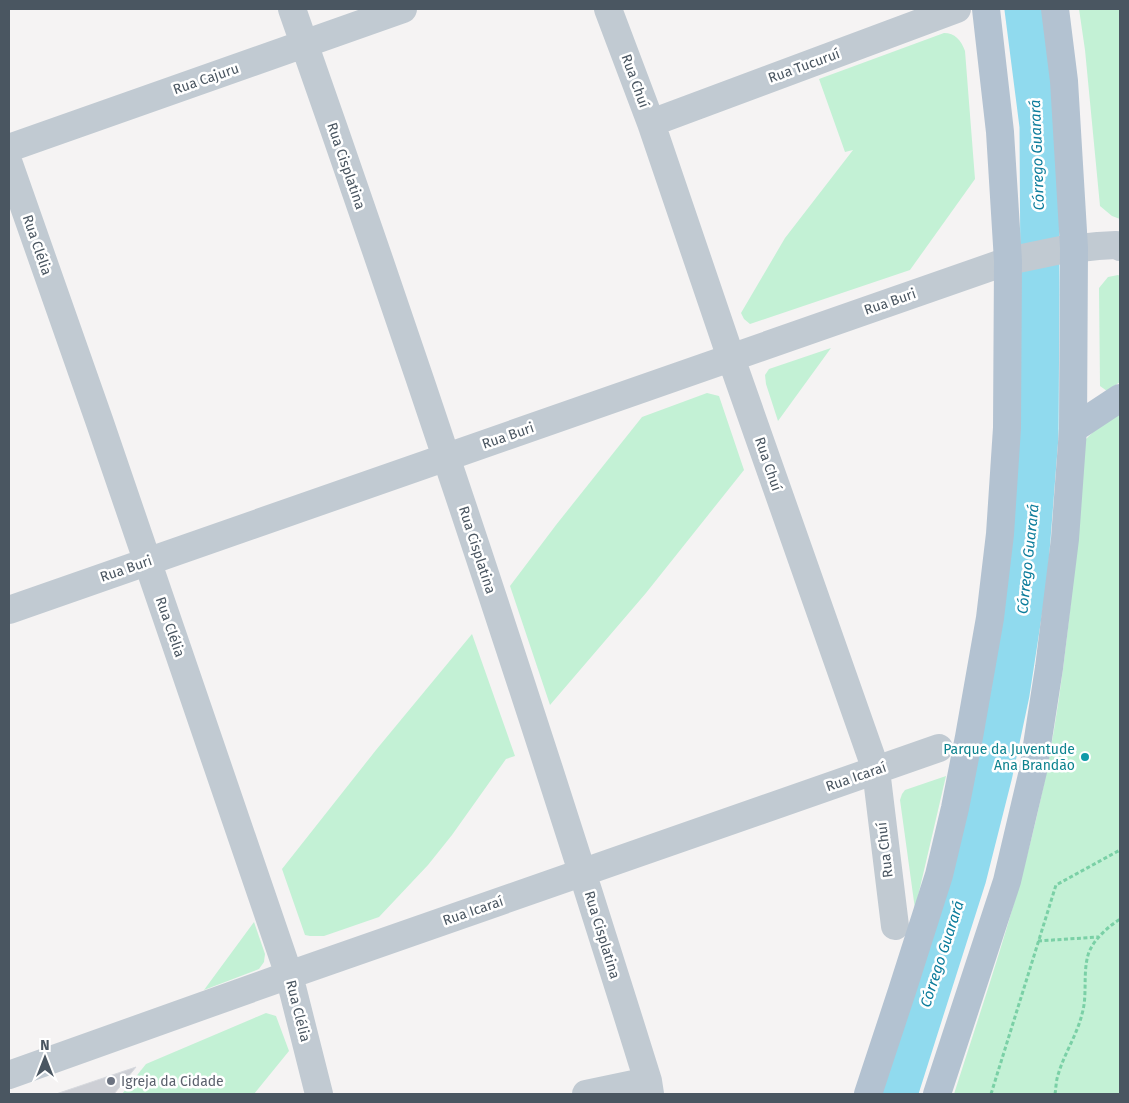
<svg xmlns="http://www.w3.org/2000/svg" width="1129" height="1103" font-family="'Fira Sans',sans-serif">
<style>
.green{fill:#c3f1d5}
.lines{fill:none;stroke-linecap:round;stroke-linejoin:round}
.river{stroke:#90daee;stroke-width:39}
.building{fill:#cdcfd5;stroke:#d7d9de}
.path{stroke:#7ad0a6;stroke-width:3;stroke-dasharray:4 2.5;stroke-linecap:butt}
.minor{stroke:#c1cad2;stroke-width:28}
.major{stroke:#b3c2d1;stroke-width:28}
.culture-dot{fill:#0f9aa8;stroke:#fff;stroke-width:2}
.worship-dot{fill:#6b7280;stroke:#fff;stroke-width:2}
.labels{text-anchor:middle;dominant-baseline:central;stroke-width:5;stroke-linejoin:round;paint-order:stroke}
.street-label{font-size:14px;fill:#4a5661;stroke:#fff}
.culture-label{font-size:14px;fill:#0d838f;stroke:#fff;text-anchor:end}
.worship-label{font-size:14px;fill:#5b616d;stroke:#fff;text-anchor:start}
.water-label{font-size:15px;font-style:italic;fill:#0c7c9b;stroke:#fff}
</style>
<rect width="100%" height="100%" fill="#f5f3f3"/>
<path class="green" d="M 1079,9 L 1120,9 L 1120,219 L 1112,216 L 1100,206 L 1085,50 Z
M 944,33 C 955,33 961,40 965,51 L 975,179 L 910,270 L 750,324 L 744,319 L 741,313 L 785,238 L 853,150 L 845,152 L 819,79 Z
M 1118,275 L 1120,276 L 1120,382 L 1107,391 L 1100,386 L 1099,288 L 1108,277 Z
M 831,348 L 778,421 L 766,384 L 765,375 L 769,369 Z
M 707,393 L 719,396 L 744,470 L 646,593 L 550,705 L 510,586 L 556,525 L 642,417 Z
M 1120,412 L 1120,1089 L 1119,1094 L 954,1094 C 986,994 1020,895 1042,793 C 1067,677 1075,558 1085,440 L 1100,425 Z
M 472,634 L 515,756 L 506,759 L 452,835 L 428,865 L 379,917 L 324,936 L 310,936 L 305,935 L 282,869 L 376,750 Z
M 946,776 L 915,909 L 900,800 L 902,794 L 905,790 Z
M 254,922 L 265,954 L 264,962 L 259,969 L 204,990 Z
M 266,1013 L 276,1016 L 289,1051 L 254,1094 L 122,1094 L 146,1064 Z"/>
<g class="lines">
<path class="river" d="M 898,1094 L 967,877 L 993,774 L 1010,694 L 1028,577 L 1039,436 L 1040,288 L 1039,126 L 1024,9"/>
</g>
<path class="building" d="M 136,1067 L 114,1094 L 56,1094 Z"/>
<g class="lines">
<path class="path" d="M 1038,941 L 1098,937
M 991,1094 L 1056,885 L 1120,850
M 1055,1094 C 1056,1088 1056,1081 1058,1075 C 1064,1054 1077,1035 1082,1014 C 1088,994 1082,972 1089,952 C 1095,938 1108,927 1120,919"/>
<path class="minor" d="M 292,9 C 417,364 536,721 648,1081 L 650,1094
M 608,9 L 651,123 L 731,358 L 876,770 L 895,926
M 651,123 L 957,9
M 9,148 L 403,9
M 9,164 L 99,420 L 289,975 L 319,1094
M 9,610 L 1008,261 L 1061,250 L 1098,246 L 1116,245 L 1120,247
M 9,1075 L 289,975 L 939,748
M 586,1094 L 648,1081"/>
<path class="major" d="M 1073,429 L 1120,398
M 868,1094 L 902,991 L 939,875 L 955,808 L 969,737 L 990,618 L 1000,534 L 1007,428 L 1008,261 L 1000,132 L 986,9
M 937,1094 L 1007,881 L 1033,771 L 1049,668 L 1065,539 L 1073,429 L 1074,248 L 1064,81 L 1055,9"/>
</g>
<circle class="culture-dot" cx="1085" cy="757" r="5"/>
<circle class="worship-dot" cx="111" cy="1081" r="5"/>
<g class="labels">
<g class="street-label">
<text transform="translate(804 66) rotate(-20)">Rua Tucuruí</text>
<text transform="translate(206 79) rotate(-19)">Rua Cajuru</text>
<text transform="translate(635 81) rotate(70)">Rua Chuí</text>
<text transform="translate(346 166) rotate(71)">Rua Cisplatina</text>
<text transform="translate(37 245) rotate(71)">Rua Clélia</text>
<text transform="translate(890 302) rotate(-19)">Rua Buri</text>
<text transform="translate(508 436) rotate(-19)">Rua Buri</text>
<text transform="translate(768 464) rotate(71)">Rua Chuí</text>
<text transform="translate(477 550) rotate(72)">Rua Cisplatina</text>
<text transform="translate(126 569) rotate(-19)">Rua Buri</text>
<text transform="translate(170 627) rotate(71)">Rua Clélia</text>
<text transform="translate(856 777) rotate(-19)">Rua Icaraí</text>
<text transform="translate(885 850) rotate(-97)">Rua Chuí</text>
<text transform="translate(473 911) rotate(-19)">Rua Icaraí</text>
<text transform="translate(602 935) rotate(73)">Rua Cisplatina</text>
<text transform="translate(298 1011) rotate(76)">Rua Clélia</text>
</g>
<g class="culture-label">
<text x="1075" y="749">Parque da Juventude<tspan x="1075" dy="16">Ana Brandão</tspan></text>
</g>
<g class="worship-label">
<text x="121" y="1081">Igreja da Cidade</text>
</g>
<g class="water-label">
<text transform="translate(1037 155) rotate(-92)">Córrego Guarará</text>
<text transform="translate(1028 559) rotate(-84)">Córrego Guarará</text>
<text transform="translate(942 954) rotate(-72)">Córrego Guarará</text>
</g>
</g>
<rect width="1129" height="1103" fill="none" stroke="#4a5661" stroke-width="20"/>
<g transform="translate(45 1058)" stroke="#ffffff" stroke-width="4" paint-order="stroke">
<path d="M0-4L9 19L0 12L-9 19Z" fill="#4a5661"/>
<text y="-8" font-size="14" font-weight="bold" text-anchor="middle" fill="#4a5661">N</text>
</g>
</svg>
